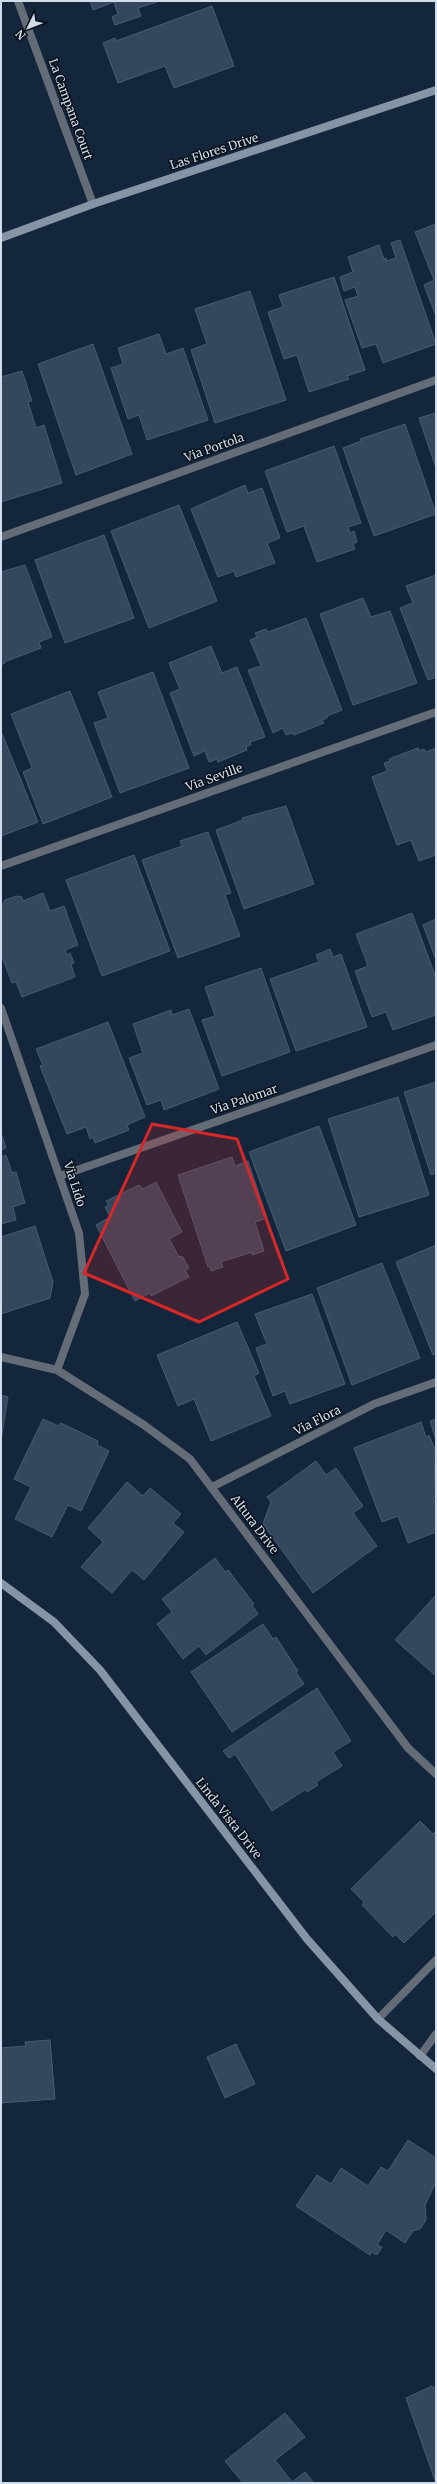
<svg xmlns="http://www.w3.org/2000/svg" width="437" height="2484" font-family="Merriweather,serif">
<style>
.building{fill:#33475d;stroke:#475b73}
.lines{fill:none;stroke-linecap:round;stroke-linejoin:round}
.lane{stroke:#636c77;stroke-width:8}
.street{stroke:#636c77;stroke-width:8}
.secondary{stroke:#8695a6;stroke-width:8}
.marked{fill:#d62828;fill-opacity:0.2;stroke:#d62828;stroke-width:3;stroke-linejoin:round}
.labels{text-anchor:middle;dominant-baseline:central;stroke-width:3;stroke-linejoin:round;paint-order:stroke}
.street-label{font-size:12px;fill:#d2ddeb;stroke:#070f18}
</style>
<rect width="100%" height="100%" fill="#14263b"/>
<path class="building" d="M 90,1 L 157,1 L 157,2 L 138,8 L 141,16 L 115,25 L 112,17 L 118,14 L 114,2 L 93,10 Z
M 212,6 L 234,66 L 174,88 L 165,66 L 118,83 L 103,43 L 115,38 L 116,41 Z
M 436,224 L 436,316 L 424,285 L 434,280 L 415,232 Z
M 400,240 L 436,344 L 383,363 L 376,344 L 362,348 L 345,300 L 358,296 L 355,287 L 344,291 L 340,277 L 353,272 L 348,257 L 379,245 L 384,259 L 386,258 L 387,261 L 396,258 L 391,243 Z
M 334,277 L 365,370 L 347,376 L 349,379 L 309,392 L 297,355 L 284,359 L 268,312 L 283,307 L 279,295 Z
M 250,291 L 286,400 L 215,423 L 191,350 L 207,344 L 195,309 Z
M 159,334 L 166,354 L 183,348 L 208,420 L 147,440 L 139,415 L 128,419 L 111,368 L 123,364 L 118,348 Z
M 93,344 L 132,454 L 76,475 L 38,364 Z
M 22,371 L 32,401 L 28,402 L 36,428 L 44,425 L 62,483 L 1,502 L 1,377 Z
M 436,413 L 436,468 L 419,418 Z
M 405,424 L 436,514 L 374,536 L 343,448 L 361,441 L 360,439 Z
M 334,446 L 361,523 L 348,527 L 350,533 L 354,531 L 357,542 L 353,544 L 355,549 L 317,562 L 304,526 L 287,532 L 265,471 Z
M 245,485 L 248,493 L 262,488 L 280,538 L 267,543 L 275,563 L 236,577 L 234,571 L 218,577 L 191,509 Z
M 179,505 L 217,601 L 149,628 L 111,531 Z
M 104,535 L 134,618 L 65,643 L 35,560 Z
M 25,565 L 52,637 L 39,642 L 41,648 L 4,662 L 5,663 L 1,665 L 1,572 Z
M 436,575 L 436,677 L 428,680 L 400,608 L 413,603 L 406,586 Z
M 363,598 L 371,617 L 390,611 L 417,683 L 353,705 L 320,614 Z
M 306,618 L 342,710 L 327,716 L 327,718 L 322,720 L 324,723 L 294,735 L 292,733 L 286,735 L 283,728 L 273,733 L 248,670 L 261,666 L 250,640 L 257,637 L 255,633 L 266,629 L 268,632 Z
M 211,646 L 222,673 L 237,667 L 265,737 L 250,742 L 251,745 L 246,747 L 247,750 L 218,762 L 217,759 L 209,762 L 205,751 L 194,756 L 170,693 L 180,689 L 169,663 Z
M 153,672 L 189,768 L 120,793 L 94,723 L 108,718 L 98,692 Z
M 70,691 L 112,797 L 43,824 L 23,772 L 32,768 L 11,714 Z
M 1,731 L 38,822 L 1,836 Z
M 418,748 L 419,751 L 424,749 L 426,752 L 436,748 L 436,855 L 419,861 L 411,840 L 397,845 L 372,777 L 387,771 L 384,763 L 390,761 L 389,759 Z
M 286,806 L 314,884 L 244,909 L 216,830 L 243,820 L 242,818 Z
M 208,832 L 231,893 L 225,895 L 240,936 L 178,958 L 142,860 L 182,846 L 180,841 Z
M 134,855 L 170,951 L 102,976 L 66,880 Z
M 43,893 L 50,911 L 64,906 L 78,945 L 65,950 L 67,955 L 70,953 L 74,963 L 71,964 L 75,977 L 22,997 L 16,982 L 12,983 L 1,954 L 1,907 L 5,900 L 16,896 L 22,897 L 23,901 Z
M 412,913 L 436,978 L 436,1015 L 393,1030 L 386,1012 L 372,1017 L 355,971 L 368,966 L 356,934 Z
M 436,919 L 436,960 L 423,925 Z
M 330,949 L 333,957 L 341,954 L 367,1027 L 296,1051 L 270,979 L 319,962 L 316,955 Z
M 261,968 L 290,1052 L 222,1076 L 202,1020 L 215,1016 L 205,987 Z
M 189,1009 L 219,1089 L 164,1110 L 161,1100 L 147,1105 L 129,1058 L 143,1053 L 133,1024 L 171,1010 L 172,1015 Z
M 108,1022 L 145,1117 L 127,1125 L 129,1130 L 95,1143 L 93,1137 L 90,1139 L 86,1127 L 67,1134 L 40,1066 L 43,1065 L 36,1049 Z
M 436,1082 L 436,1173 L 431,1175 L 404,1092 Z
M 398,1097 L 429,1195 L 359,1217 L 328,1119 Z
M 319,1126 L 356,1225 L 286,1251 L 249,1152 Z
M 1,1133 L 6,1148 L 1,1150 Z
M 6,1155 L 12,1173 L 16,1172 L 25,1203 L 13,1207 L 16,1220 L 1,1224 L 1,1157 Z
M 232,1157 L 235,1166 L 248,1161 L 267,1218 L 255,1222 L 264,1251 L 252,1255 L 252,1252 L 221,1262 L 223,1267 L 211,1271 L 210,1267 L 208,1267 L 178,1175 Z
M 156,1182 L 182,1232 L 169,1239 L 179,1257 L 182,1256 L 189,1268 L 185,1270 L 189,1277 L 151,1296 L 150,1293 L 135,1301 L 96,1225 L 110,1217 L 105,1207 L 109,1205 L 106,1201 L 139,1185 L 143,1189 Z
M 35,1226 L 53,1282 L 50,1298 L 1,1314 L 1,1237 Z
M 436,1245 L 436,1354 L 433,1355 L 396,1262 Z
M 382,1263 L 420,1358 L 352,1385 L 317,1288 Z
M 312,1294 L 345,1384 L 290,1404 L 285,1391 L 273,1396 L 256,1348 L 267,1344 L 255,1314 Z
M 237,1322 L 259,1373 L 254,1376 L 271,1416 L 211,1441 L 194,1399 L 178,1406 L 157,1355 Z
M 1,1395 L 8,1397 L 1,1440 Z
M 43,1419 L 59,1426 L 61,1423 L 98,1441 L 97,1445 L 109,1451 L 81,1511 L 68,1505 L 52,1537 L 15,1519 L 31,1487 L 14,1479 Z
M 436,1419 L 436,1440 L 430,1421 Z
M 421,1422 L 426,1437 L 429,1435 L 436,1452 L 434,1457 L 436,1497 L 433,1498 L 436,1505 L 436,1532 L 408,1543 L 398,1516 L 382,1522 L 354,1448 Z
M 316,1461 L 326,1475 L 336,1468 L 363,1506 L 353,1513 L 377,1546 L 313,1593 L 263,1524 L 271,1502 L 267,1497 Z
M 127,1482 L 143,1496 L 150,1488 L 181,1514 L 173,1523 L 184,1532 L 144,1580 L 132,1570 L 112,1593 L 81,1567 L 103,1542 L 88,1528 Z
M 215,1558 L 225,1572 L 228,1570 L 254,1604 L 252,1605 L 258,1614 L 206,1655 L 199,1646 L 183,1659 L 157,1624 L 172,1612 L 162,1599 Z
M 436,1595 L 436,1676 L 395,1640 Z
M 263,1624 L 273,1639 L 276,1637 L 298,1671 L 296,1672 L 304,1684 L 232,1732 L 191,1672 Z
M 317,1688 L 351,1741 L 333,1752 L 342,1766 L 316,1782 L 318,1785 L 307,1792 L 306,1789 L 272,1811 L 235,1754 L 229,1758 L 223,1751 Z
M 420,1821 L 433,1834 L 436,1831 L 436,1912 L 404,1943 L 395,1934 L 393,1937 L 362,1905 L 364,1902 L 351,1889 Z
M 50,2040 L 55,2099 L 1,2103 L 1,2048 L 26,2046 L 25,2042 Z
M 236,2044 L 255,2084 L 225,2098 L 207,2057 Z
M 408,2140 L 436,2158 L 436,2182 L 425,2205 L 426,2220 L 420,2229 L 413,2231 L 405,2243 L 386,2230 L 377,2245 L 382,2247 L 377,2255 L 371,2252 L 370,2255 L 296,2206 L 317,2175 L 331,2184 L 341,2168 L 368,2186 L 381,2167 L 388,2171 Z
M 432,2386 L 433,2388 L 436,2387 L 436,2483 L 406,2398 Z
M 285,2413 L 305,2437 L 275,2460 L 292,2482 L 305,2472 L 314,2483 L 243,2483 L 225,2461 Z"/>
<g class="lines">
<path class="lane" d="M 1,537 L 436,380
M 1,866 L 436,712
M 1,1008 L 79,1233 L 85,1294 L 57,1370
M 60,1176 L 436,1045
M 1,1357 L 57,1370 L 144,1425 L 190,1459 L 408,1748 L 436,1774
M 212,1487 L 374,1404 L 436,1382"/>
<path class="street" d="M 18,1 L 93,204
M 378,2019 L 436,1960
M 420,2056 L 436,2034"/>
<path class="secondary" d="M 1,238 L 93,204 L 436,90
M 1,1583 L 54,1622 L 100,1670 L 307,1939 L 378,2019 L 436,2069"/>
</g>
<path class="marked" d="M 152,1124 L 237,1139 L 288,1279 L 199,1322 L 84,1273 Z"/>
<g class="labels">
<g class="street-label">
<text transform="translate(71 109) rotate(70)">La Campana Court</text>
<text transform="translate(214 151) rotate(-18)">Las Flores Drive</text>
<text transform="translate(214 447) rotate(-20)">Via Portola</text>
<text transform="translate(214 777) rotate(-20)">Via Seville</text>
<text transform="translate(244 1099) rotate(-19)">Via Palomar</text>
<text transform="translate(75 1184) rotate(72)">Via Lido</text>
<text transform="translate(317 1420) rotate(-27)">Via Flora</text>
<text transform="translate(255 1524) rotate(53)">Altura Drive</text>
<text transform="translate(229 1818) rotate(52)">Linda Vista Drive</text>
</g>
</g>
<rect width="437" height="2484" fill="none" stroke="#d2ddeb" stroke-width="4"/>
<g transform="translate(28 28) rotate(227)" stroke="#070f18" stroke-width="3" paint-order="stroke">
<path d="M0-3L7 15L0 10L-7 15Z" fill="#d2ddeb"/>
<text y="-6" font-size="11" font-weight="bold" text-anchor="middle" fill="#d2ddeb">N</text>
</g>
</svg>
